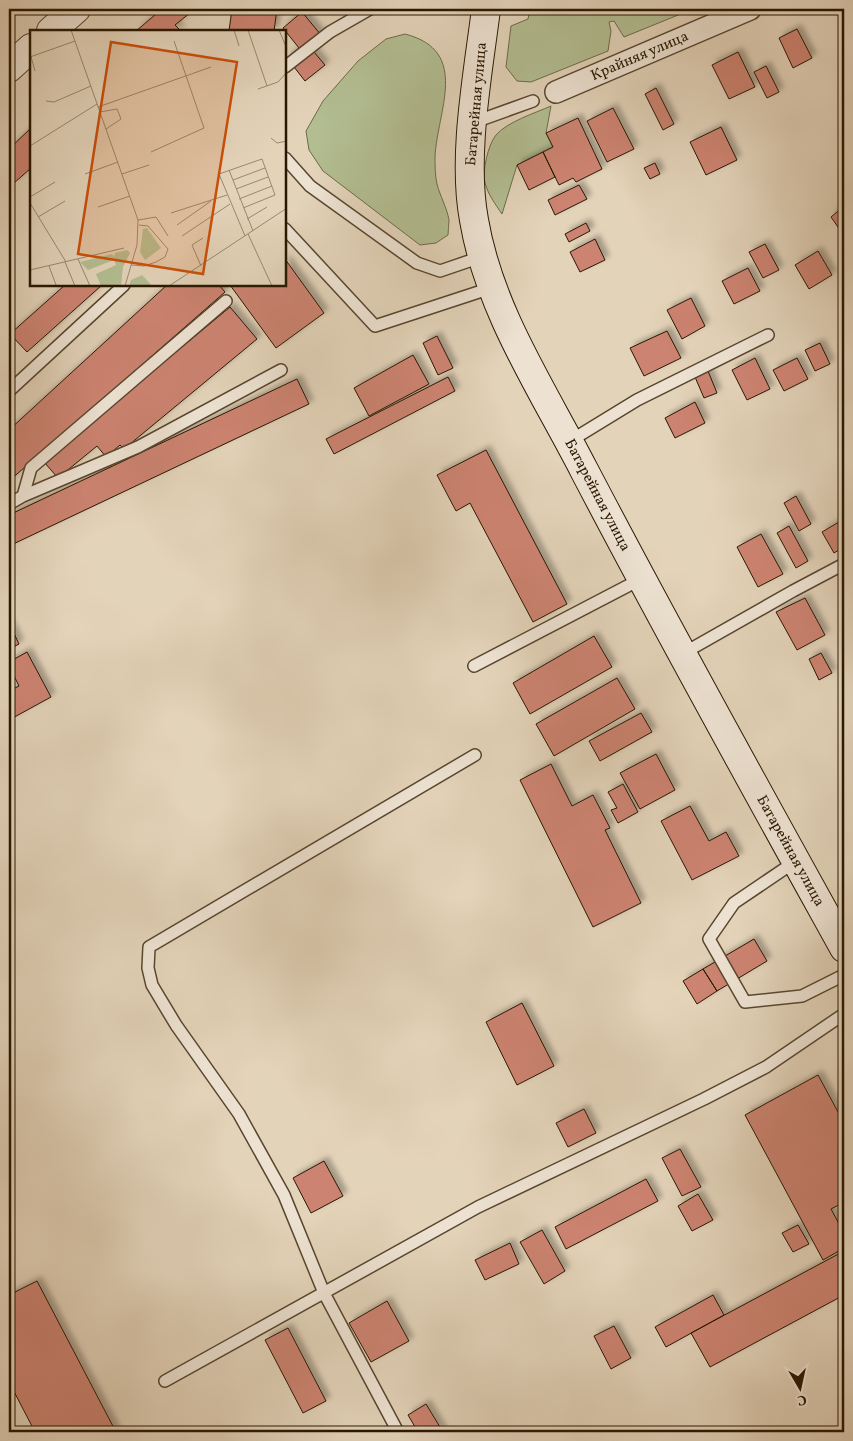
<svg xmlns="http://www.w3.org/2000/svg" width="853" height="1441" font-family="Vollkorn,serif">
<style>
.green{fill:#b2bd91;stroke:#6e6a49}
.building{fill:#cc8371;stroke:#291701;filter:url(#shadow)}
.lines{fill:none;stroke-linecap:round;stroke-linejoin:round}
.service-casing{stroke:#58462f;stroke-width:14}
.minor-casing{stroke:#58462f;stroke-width:24}
.tertiary-casing{stroke:#58462f;stroke-width:30}
.secondary-casing{stroke:#291701;stroke-width:30}
.service{stroke:#ede2d2;stroke-width:11}
.minor{stroke:#ede2d2;stroke-width:21}
.tertiary{stroke:#ede2d2;stroke-width:28}
.secondary{stroke:#ede2d2;stroke-width:28}
.labels{text-anchor:middle;dominant-baseline:central;stroke-width:5;stroke-linejoin:round;paint-order:stroke}
.street-label{font-size:15px;fill:#291701;stroke:#ede2d2}
.inset-road{fill:none;stroke:#99886f;stroke-width:1}
.view{fill:#cb4f0a;fill-opacity:0.15;stroke:#cb4f0a;stroke-width:2.5}
.inset-edge{fill:none;stroke:#291701;stroke-width:2.5}
</style>
<defs>
<filter id="shadow"><feDropShadow dx="4.5" dy="-4.5" stdDeviation="2.5" flood-color="#0004"/></filter>
</defs>
<rect width="100%" height="100%" fill="#e3d3b9"/>
<filter id="stains"><feTurbulence type="fractalNoise" baseFrequency=".004" numOctaves="4"/><feColorMatrix values="0 0 0 0 .2 0 0 0 0 .09 0 0 0 0 .02 0 0 0 .5 -.17"/></filter>
<radialGradient id="worn" r=".72"><stop offset=".6" stop-color="#630" stop-opacity="0"/><stop offset="1" stop-color="#630" stop-opacity=".3"/></radialGradient>
<path class="green" d="M 530,9 L 693,9 L 624,37 L 614,21 L 609,22 L 611,31 L 608,51 L 531,82 L 517,81 L 506,67 L 511,26 L 528,19 Z
M 405,34 C 471,51 437,111 435,157 C 435,165 435,176 437,184 C 440,196 447,208 449,220 C 449,225 448,230 448,235 L 436,243 L 420,245 L 323,171 L 309,150 L 306,131 L 323,101 L 358,61 L 386,39 Z
M 551,106 L 546,133 L 553,147 L 517,165 L 502,214 C 495,204 488,194 485,183 C 482,171 488,145 496,135 C 507,122 535,113 551,106 Z"/>
<path class="building" d="M 162,9 L 195,9 L 175,25 L 181,31 L 136,31 Z
M 232,9 L 277,9 L 274,31 L 229,31 Z
M 302,12 L 321,35 L 308,45 L 325,65 L 305,81 L 287,58 L 299,48 L 283,28 Z
M 797,29 L 812,58 L 793,68 L 779,38 Z
M 738,52 L 755,87 L 729,99 L 712,65 Z
M 766,66 L 779,92 L 767,98 L 754,72 Z
M 656,88 L 674,124 L 663,130 L 645,94 Z
M 613,108 L 634,149 L 607,162 L 587,121 Z
M 578,118 L 602,169 L 576,182 L 573,178 L 559,185 L 543,152 L 553,147 L 546,133 Z
M 721,127 L 737,160 L 706,175 L 690,142 Z
M 31,128 L 31,168 L 14,183 L 9,176 L 9,149 Z
M 543,152 L 555,177 L 529,190 L 517,165 Z
M 655,163 L 660,174 L 650,179 L 644,168 Z
M 579,185 L 587,199 L 555,215 L 548,200 Z
M 844,206 L 844,227 L 840,230 L 831,217 Z
M 586,223 L 590,231 L 569,242 L 565,234 Z
M 595,239 L 605,260 L 580,272 L 570,252 Z
M 765,244 L 779,270 L 763,278 L 749,252 Z
M 818,251 L 832,275 L 809,289 L 795,265 Z
M 285,259 L 324,313 L 276,348 L 230,285 L 285,285 Z
M 748,268 L 760,291 L 734,304 L 722,281 Z
M 65,285 L 102,285 L 27,352 L 10,334 Z
M 167,285 L 219,285 L 225,292 L 9,481 L 9,430 Z
M 691,298 L 705,326 L 682,339 L 667,310 Z
M 230,307 L 257,339 L 124,449 L 120,445 L 106,457 L 97,446 L 58,478 L 44,462 Z
M 667,331 L 681,358 L 644,376 L 630,348 Z
M 437,336 L 453,368 L 438,375 L 423,343 Z
M 820,343 L 830,364 L 815,371 L 805,350 Z
M 413,355 L 429,384 L 369,416 L 354,388 Z
M 755,358 L 770,389 L 747,400 L 732,370 Z
M 797,358 L 808,379 L 784,391 L 773,370 Z
M 708,371 L 717,393 L 704,398 L 695,377 Z
M 448,377 L 455,391 L 334,454 L 326,439 Z
M 297,379 L 309,404 L 9,546 L 9,515 Z
M 695,402 L 705,423 L 675,438 L 665,418 Z
M 486,450 L 567,604 L 533,622 L 470,503 L 456,511 L 437,475 Z
M 796,496 L 811,524 L 799,531 L 784,503 Z
M 844,519 L 844,547 L 834,553 L 822,532 Z
M 789,526 L 808,561 L 796,568 L 777,533 Z
M 761,534 L 783,574 L 758,587 L 737,547 Z
M 805,598 L 825,635 L 797,650 L 776,612 Z
M 9,623 L 19,644 L 9,649 Z
M 594,636 L 612,667 L 530,714 L 513,683 Z
M 27,652 L 51,697 L 9,720 L 9,691 L 19,686 L 9,666 L 9,662 Z
M 821,653 L 832,673 L 819,680 L 809,659 Z
M 617,678 L 635,709 L 554,756 L 536,724 Z
M 641,713 L 652,732 L 600,761 L 589,741 Z
M 656,754 L 675,790 L 640,809 L 620,773 Z
M 551,764 L 572,806 L 593,795 L 610,828 L 605,830 L 641,903 L 593,927 L 520,780 Z
M 623,784 L 638,812 L 618,823 L 611,810 L 617,808 L 608,792 Z
M 690,806 L 709,841 L 726,832 L 739,856 L 692,880 L 661,821 Z
M 754,939 L 767,961 L 717,991 L 703,969 Z
M 703,969 L 717,991 L 697,1004 L 683,981 Z
M 522,1003 L 554,1066 L 517,1085 L 486,1022 Z
M 818,1075 L 844,1123 L 844,1202 L 831,1209 L 844,1233 L 844,1248 L 823,1260 L 745,1115 Z
M 584,1109 L 596,1133 L 568,1147 L 556,1123 Z
M 680,1149 L 701,1187 L 682,1196 L 662,1158 Z
M 324,1161 L 343,1196 L 311,1213 L 293,1178 Z
M 646,1179 L 658,1201 L 566,1249 L 555,1227 Z
M 698,1194 L 713,1220 L 692,1231 L 678,1206 Z
M 798,1225 L 809,1244 L 793,1252 L 782,1233 Z
M 542,1230 L 565,1271 L 544,1284 L 520,1242 Z
M 510,1243 L 519,1264 L 485,1280 L 475,1260 Z
M 844,1251 L 844,1295 L 710,1367 L 691,1333 Z
M 37,1281 L 116,1432 L 35,1432 L 9,1382 L 9,1295 Z
M 713,1295 L 724,1315 L 666,1347 L 655,1327 Z
M 387,1301 L 409,1341 L 371,1362 L 349,1323 Z
M 614,1326 L 631,1358 L 611,1369 L 594,1336 Z
M 288,1328 L 326,1401 L 303,1413 L 265,1340 Z
M 426,1404 L 443,1432 L 418,1432 L 408,1415 Z"/>
<g class="lines">
<defs>
<path id="service" d="M 285,67 L 330,32 L 370,9
M 472,123 L 533,101
M 285,158 L 310,186 L 417,263 L 440,271 L 481,257
M 285,229 L 375,326 L 491,288
M 9,391 L 124,285
M 570,441 L 637,400 L 768,335
M 23,496 L 31,468 L 226,301
M 9,504 L 23,496 L 138,447 L 281,370
M 682,654 L 793,591 L 844,564
M 474,666 L 641,579
M 796,861 L 734,903 L 709,939 L 745,1002 L 802,996 L 844,975
M 165,1381 L 478,1207 L 704,1099 L 766,1067 L 844,1014
M 398,1432 L 324,1293 L 284,1195 L 239,1114 L 176,1025 L 152,985 L 148,968 L 149,947 L 475,755"/>
<g id="minor">
<path id="s1" d="M 556,92 L 750,9"/>
</g>
<path id="tertiary" d="M 51,31 L 76,9
M 9,68 L 31,48"/>
<g id="secondary">
<path id="s2" d="M 486,9 C 478,74 462,156 474,220 C 489,310 543,390 584,470 C 668,631 756,789 844,948"/>
</g>
</defs>
<use href="#service" class="service-casing"/>
<use href="#minor" class="minor-casing"/>
<use href="#tertiary" class="tertiary-casing"/>
<use href="#secondary" class="secondary-casing"/>
<use href="#service" class="service"/>
<use href="#minor" class="minor"/>
<use href="#tertiary" class="tertiary"/>
<use href="#secondary" class="secondary"/>
</g>
<g class="labels">
<g class="street-label">
<text stroke="none"><textPath href="#s1" startOffset="91">Крайняя улица</textPath></text>
<text transform="translate(477 104) rotate(-85)">Батарейная улица</text>
<text stroke="none"><textPath href="#s2" startOffset="515">Батарейная улица</textPath></text>
<text stroke="none"><textPath href="#s2" startOffset="920">Батарейная улица</textPath></text>
</g>
</g>
<g transform="translate(30 30)">
<rect width="256" height="256" fill="#e3d3b9"/>
<path d="M 117,198 L 131,218 L 115,230 L 110,222 L 113,199 ZM 97,220 L 100,223 L 93,237 L 91,256 L 71,256 L 66,244 L 86,235 L 84,230 L 58,240 L 50,232 L 82,224 L 84,227 L 85,223 ZM 112,245 L 122,256 L 99,256 L 101,250 Z" fill="#b2bd91"/>
<path class="inset-road" d="M 41,0 L 108,190 L 107,215 L 95,256M 204,0 L 209,16M 218,0 L 237,56M 249,0 L 257,19M 0,23 L 5,41M 0,27 L 45,11M 228,59 L 248,52 L 257,42M 16,71 L 24,72 L 61,56M 68,77 L 181,37M 70,82 L 87,79 L 91,89 L 76,99M 241,108 L 247,113 L 257,111M 0,116 L 67,74M 121,122 L 174,98 L 144,11M 199,140 L 223,201M 55,144 L 88,132M 92,144 L 119,135M 203,150 L 235,138M 206,159 L 238,147M 0,167 L 25,152M 209,169 L 242,156M 0,173 L 36,232M 68,177 L 100,166M 213,178 L 245,165 L 232,129 L 189,144 L 215,206M 141,183 L 197,165M 8,187 L 35,171M 217,189 L 237,177M 108,190 L 126,187 L 138,206M 147,195 L 181,171M 218,204 L 242,256M 152,206 L 200,174M 48,229 L 60,256M 35,232 L 45,256M 101,235 L 114,236 L 126,232 L 135,227 L 138,219 L 118,196 L 109,195M 19,236 L 26,255M 171,236 L 162,215 L 173,208M 0,240 L 94,218M 139,256 L 257,178"/>
<path class="view" d="M 81,12 L 207,32 L 173,244 L 48,224 Z"/>
<rect width="256" height="256" class="inset-edge"/>
</g>
<rect width="853" height="1441" fill="none" stroke="#e3d3b9" stroke-width="30"/>
<rect x="10" y="10" width="833" height="1421" fill="none" stroke="#291701" stroke-width="2.5"/>
<rect x="15" y="15" width="823" height="1411" fill="none" stroke="#291701"/>
<g transform="translate(800 1388) rotate(171)" stroke="#ede2d2" stroke-width="4" paint-order="stroke">
<path d="M0-4L9 19L0 12L-9 19Z" fill="#291701"/>
<text y="-8" font-size="14" font-weight="bold" text-anchor="middle" fill="#291701">С</text>
</g>
<rect width="100%" height="100%" filter="url(#stains)"/>
<rect width="100%" height="100%" fill="url(#worn)"/>
</svg>
